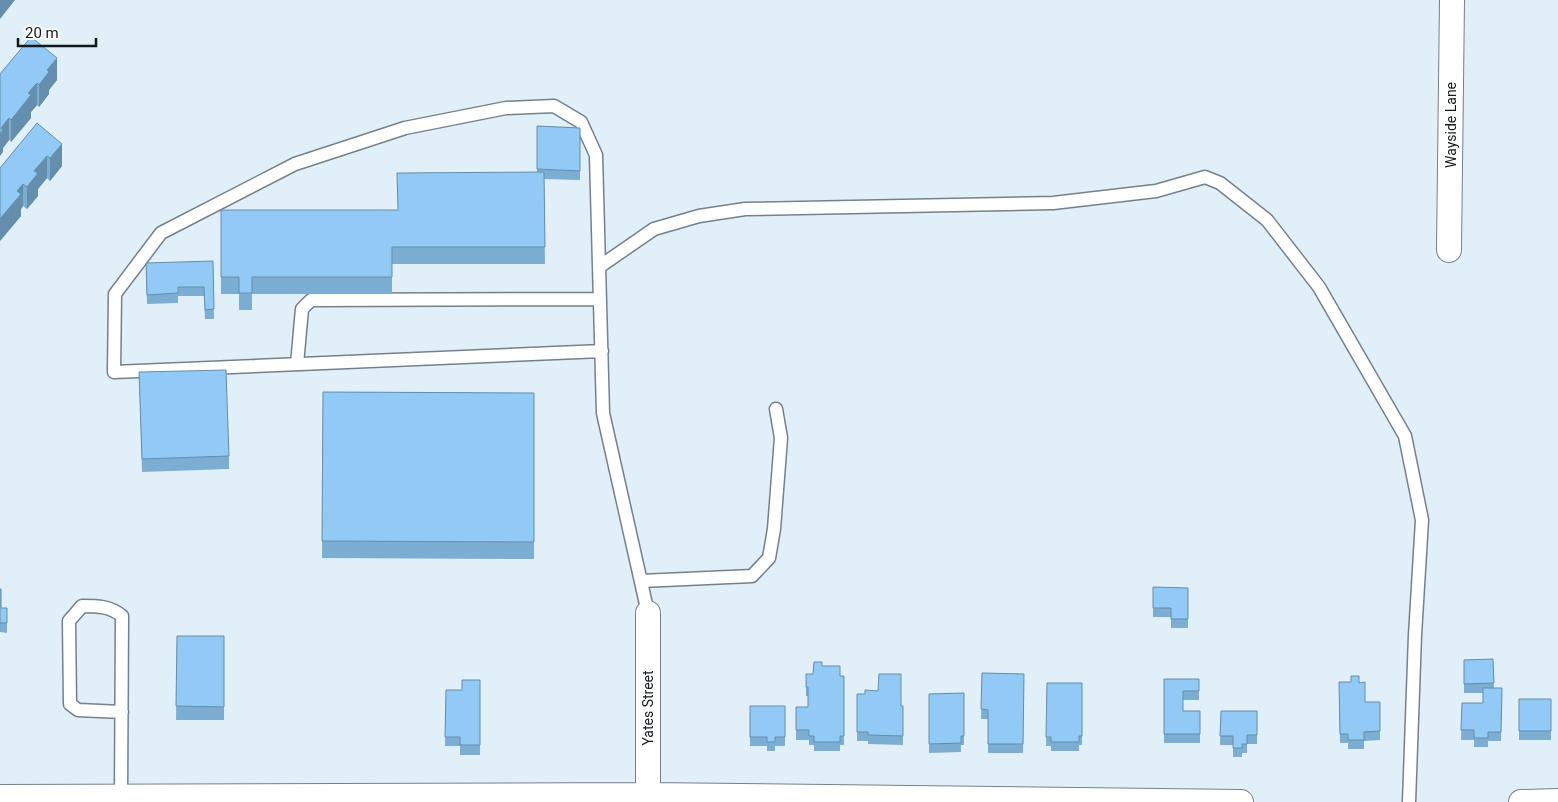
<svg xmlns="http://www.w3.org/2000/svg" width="1558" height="802" font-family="Roboto,sans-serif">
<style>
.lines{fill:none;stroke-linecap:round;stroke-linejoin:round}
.service-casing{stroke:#75818a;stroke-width:15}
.minor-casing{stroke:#75818a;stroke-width:26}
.service{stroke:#fff;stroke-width:12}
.minor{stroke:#fff;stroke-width:24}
.wall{fill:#7caed3}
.shaded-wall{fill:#658dac}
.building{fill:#90caf5;stroke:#658dac}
.labels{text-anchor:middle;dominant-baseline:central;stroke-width:4.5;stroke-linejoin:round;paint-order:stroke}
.street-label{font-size:14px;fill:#13181c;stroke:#fff}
</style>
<rect width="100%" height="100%" fill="#e1eff9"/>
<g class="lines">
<defs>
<path id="service" d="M 599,267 L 654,229 L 699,216 L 745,209 L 1053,203 L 1156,191 L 1205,177 L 1220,183 L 1267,220 L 1319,287 L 1405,436 L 1422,520 L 1415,635 L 1409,802
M 602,351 L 114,372 L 115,294 L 161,233 L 295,164 L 405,128 L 506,108 L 554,106 L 581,122 L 596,155 L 603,413 L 648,613
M 297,364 L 302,309 L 311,300 L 600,299
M 641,581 L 752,576 L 769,558 L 774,529 L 781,438 L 776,409
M 121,797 L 122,616 C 110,606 97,606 82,606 L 69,621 L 70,704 L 78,710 L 122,712"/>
<path id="minor" d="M 1449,250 L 1452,0
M 0,797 L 648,795 L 1241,802
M 648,802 L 648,613
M 1521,802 L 1558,801"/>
</defs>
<use href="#service" class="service-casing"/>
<use href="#minor" class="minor-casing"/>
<use href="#service" class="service"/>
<use href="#minor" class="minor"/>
</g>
<path class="wall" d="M 0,74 L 57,80 L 49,90 L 49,94 L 39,107 L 37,105 L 31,112 L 31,118 L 11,142 L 9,140 L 3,148 L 3,152 Z
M 37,123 L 62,166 L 50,181 L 47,178 L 38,189 L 38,196 L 27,209 L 23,206 L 21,209 L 21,216 L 0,241 Z
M 537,126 L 580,128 L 580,180 L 544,179 L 545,264 L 392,264 L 392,294 L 252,294 L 252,310 L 239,310 L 239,294 L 221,294 L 221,210 L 397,210 L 537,172 Z
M 213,261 L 214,319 L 205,319 L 204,296 L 178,296 L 178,303 L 147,304 L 146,273 Z
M 139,372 L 229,456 L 229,469 L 142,472 Z
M 323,392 L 534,393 L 534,559 L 322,558 Z
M 1153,587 L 1188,588 L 1188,628 L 1171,628 L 1171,617 L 1153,617 Z
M 0,589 L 1,608 L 7,608 L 7,633 L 0,632 Z
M 177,636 L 224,636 L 224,720 L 176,720 Z
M 1493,659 L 1494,688 L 1502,688 L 1501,741 L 1488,741 L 1488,747 L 1474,747 L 1474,740 L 1461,740 L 1462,703 L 1483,703 L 1483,693 L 1464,693 L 1464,660 Z
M 822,666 L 840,676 L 844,676 L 844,745 L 840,745 L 840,751 L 814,751 L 814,745 L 809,745 L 809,740 L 796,740 L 796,707 L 808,707 L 808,696 L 806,696 L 806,674 L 813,674 Z
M 982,673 L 1024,674 L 1023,753 L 988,753 L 988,719 L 981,719 Z
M 1164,679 L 1199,679 L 1199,700 L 1183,700 L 1183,711 L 1200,711 L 1200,743 L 1164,743 Z
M 480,680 L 480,755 L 460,755 L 460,746 L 445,746 L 446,690 L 462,690 Z
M 1339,682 L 1359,683 L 1365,702 L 1380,702 L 1380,740 L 1364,741 L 1364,749 L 1348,749 L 1348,743 L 1340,743 Z
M 1047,683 L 1082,683 L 1082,745 L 1079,745 L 1079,751 L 1051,751 L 1051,746 L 1046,746 Z
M 964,693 L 964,745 L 961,745 L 961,752 L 929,753 L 929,694 Z
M 857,694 L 903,706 L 903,745 L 868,744 L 868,741 L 857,741 Z
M 1519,699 L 1551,699 L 1551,740 L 1519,740 Z
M 750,706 L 785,706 L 785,746 L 775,746 L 775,751 L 767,751 L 767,746 L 750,746 Z
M 1221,711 L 1257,711 L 1257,744 L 1247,744 L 1247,753 L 1242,753 L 1242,757 L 1233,757 L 1233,745 L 1220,745 Z"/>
<path class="shaded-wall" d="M 0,0 L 15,0 L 0,19 Z
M 57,58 L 57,80 L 49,90 L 49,94 L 39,107 L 39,85 L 47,70 Z
M 37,83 L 37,105 L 31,112 L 31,118 L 11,142 L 11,120 L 28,93 Z
M 9,118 L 9,140 L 3,148 L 3,152 L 0,156 L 0,134 L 1,128 Z
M 62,144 L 62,166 L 50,181 L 50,158 Z
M 47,156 L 47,178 L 38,189 L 38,196 L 27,209 L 27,187 L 34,171 Z
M 23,184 L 23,206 L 21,209 L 21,216 L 0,241 L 0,219 L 17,191 Z"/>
<path class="building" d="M 31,37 L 57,58 L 47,70 L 49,72 L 39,85 L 37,83 L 28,93 L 31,95 L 11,120 L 9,118 L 1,128 L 3,130 L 0,134 L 0,74 Z
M 37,123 L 62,144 L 50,158 L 47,156 L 34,171 L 38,173 L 27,187 L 23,184 L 17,191 L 21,194 L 0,219 L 0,168 Z
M 537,126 L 580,128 L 580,171 L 537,169 Z
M 544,172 L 545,247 L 392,247 L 392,277 L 252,277 L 252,293 L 239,293 L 239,277 L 221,277 L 221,210 L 398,210 L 397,173 Z
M 213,261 L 214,309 L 205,310 L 204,287 L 178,287 L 178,293 L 147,295 L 146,263 Z
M 226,370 L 229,456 L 142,459 L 139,372 Z
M 323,392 L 534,393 L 534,542 L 322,541 Z
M 1153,587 L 1188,588 L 1188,619 L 1171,619 L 1171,608 L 1153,608 Z
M 0,589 L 1,589 L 1,608 L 7,608 L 7,623 L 0,623 Z
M 177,636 L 224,636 L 224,707 L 176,706 Z
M 1493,659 L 1494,683 L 1464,684 L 1464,660 Z
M 814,662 L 822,662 L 822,666 L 840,666 L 840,676 L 844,676 L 844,736 L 840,736 L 840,742 L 814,742 L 814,736 L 809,736 L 809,730 L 796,730 L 796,707 L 808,707 L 808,687 L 806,687 L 806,674 L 813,674 Z
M 982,673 L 1024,674 L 1023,744 L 988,744 L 988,710 L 981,709 Z
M 879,674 L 901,674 L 901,706 L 903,706 L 903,736 L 868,735 L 868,732 L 857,732 L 857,694 L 865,694 L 865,690 L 878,691 Z
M 1351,676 L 1359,676 L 1359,683 L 1365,682 L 1365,702 L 1380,702 L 1380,731 L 1364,732 L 1364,740 L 1348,740 L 1348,734 L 1340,734 L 1339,682 L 1351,682 Z
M 1164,679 L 1199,679 L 1199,691 L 1183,691 L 1183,711 L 1200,711 L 1200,734 L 1164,734 Z
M 462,680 L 480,680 L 480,745 L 460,745 L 460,737 L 445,737 L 446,690 L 462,690 Z
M 1047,683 L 1082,683 L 1082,736 L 1079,736 L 1079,742 L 1051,742 L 1051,737 L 1046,737 Z
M 1483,688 L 1502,688 L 1501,732 L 1488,732 L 1488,738 L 1474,738 L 1474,730 L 1461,730 L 1462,703 L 1483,703 Z
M 964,693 L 964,736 L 961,736 L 961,743 L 929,744 L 929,694 Z
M 1519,699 L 1551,699 L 1551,731 L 1519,731 Z
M 750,706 L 785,706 L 785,737 L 775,737 L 775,742 L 767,742 L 767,737 L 750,737 Z
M 1221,711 L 1257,711 L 1257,735 L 1247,735 L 1247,744 L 1242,744 L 1242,748 L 1233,748 L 1233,736 L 1220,736 Z"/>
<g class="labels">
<g class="street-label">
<text transform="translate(1451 125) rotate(-90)">Wayside Lane</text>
<text transform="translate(648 708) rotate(-90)">Yates Street</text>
</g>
</g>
<path d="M18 38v8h78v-8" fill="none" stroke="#13181c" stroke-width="2.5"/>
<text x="25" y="38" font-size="15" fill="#13181c" stroke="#ffffff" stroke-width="4" paint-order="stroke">20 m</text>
</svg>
